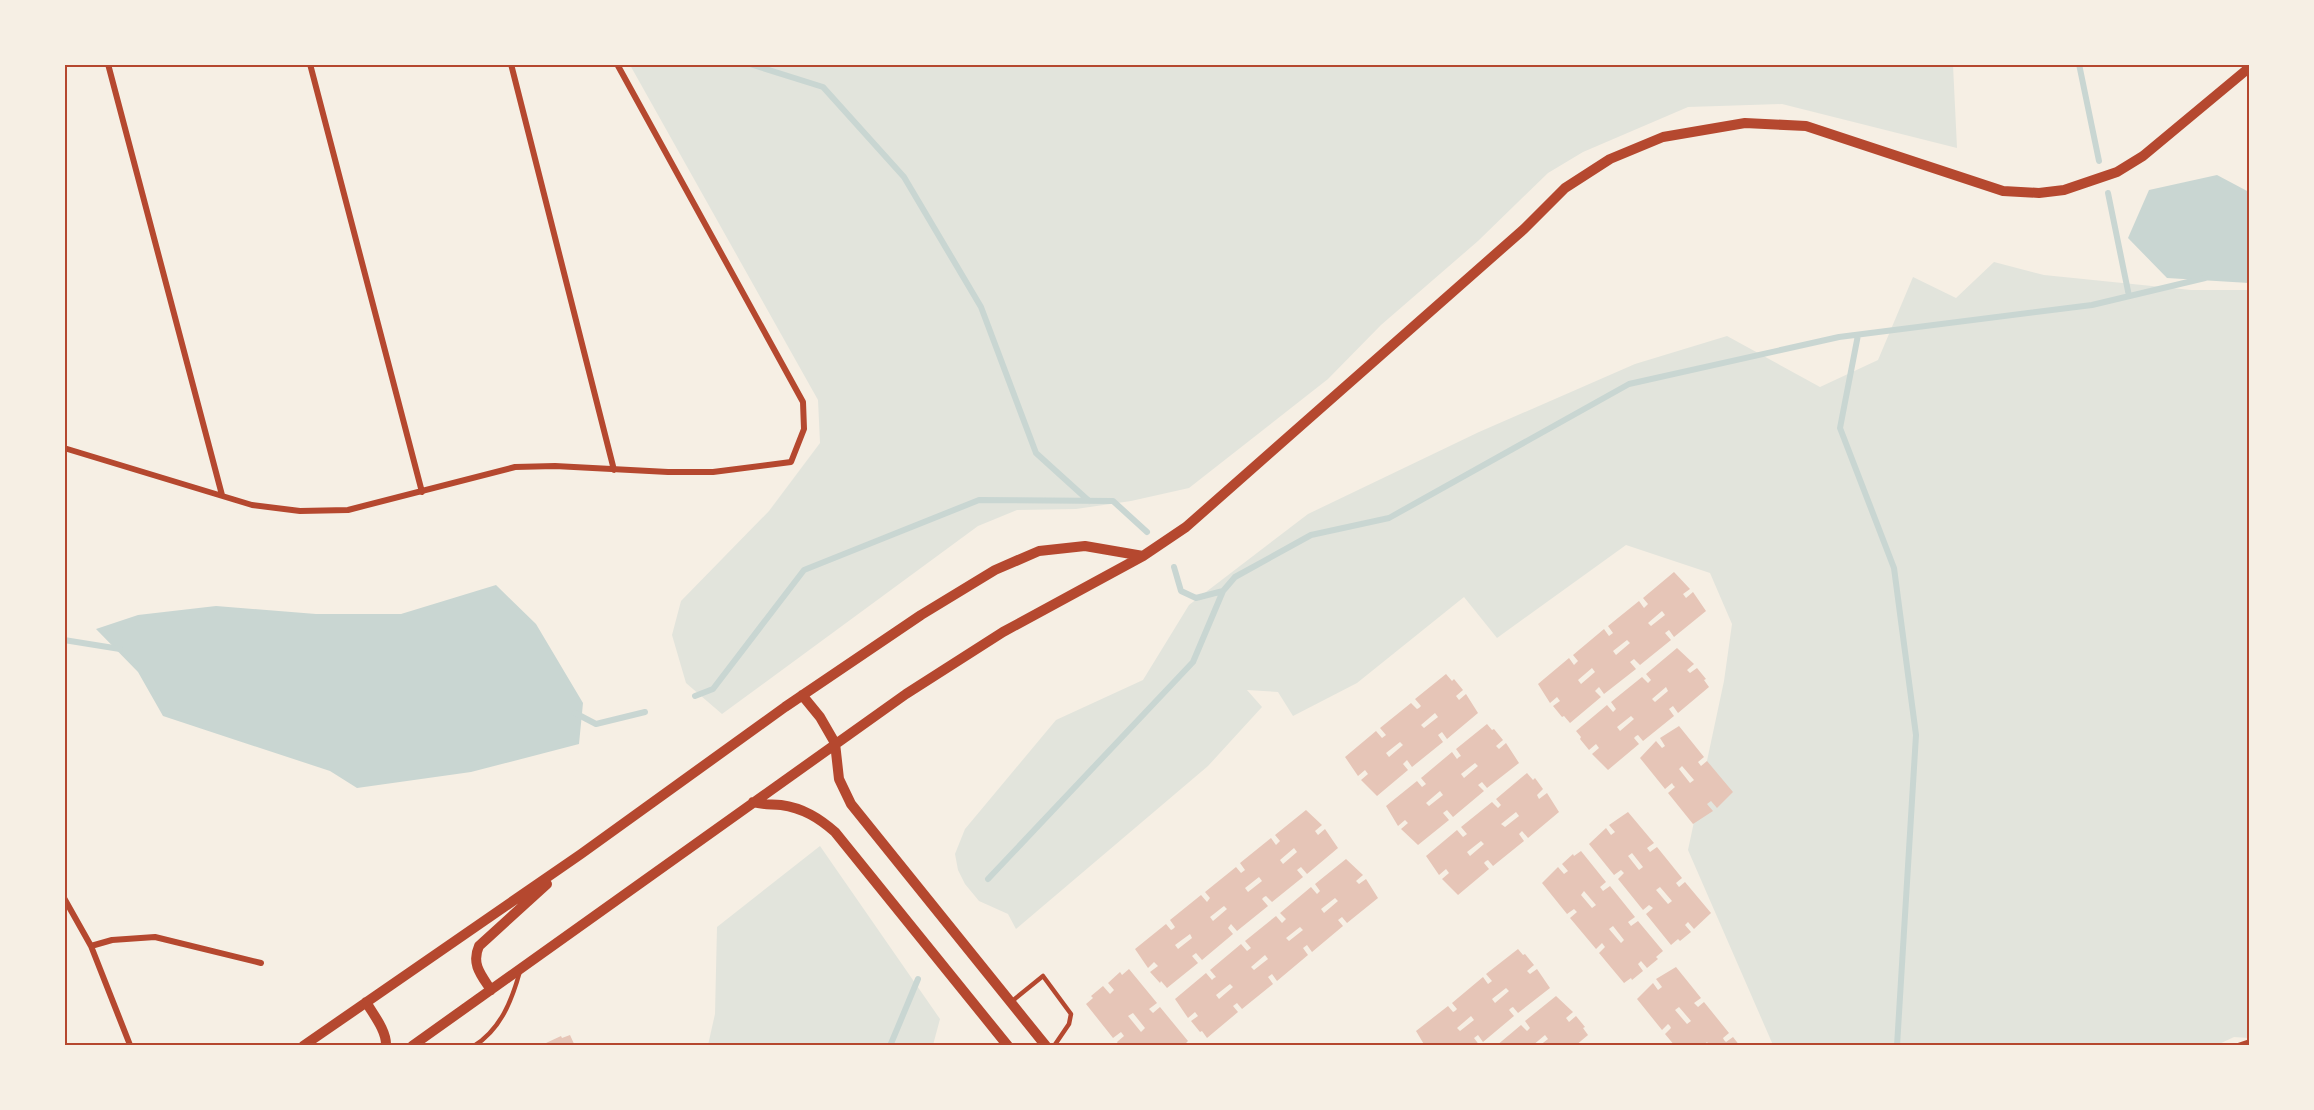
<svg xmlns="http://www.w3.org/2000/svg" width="2314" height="1110" font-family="'Exo 2',sans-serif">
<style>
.green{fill:#e2e4dc}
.water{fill:#c9d6d2}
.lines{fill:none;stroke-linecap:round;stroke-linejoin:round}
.stream{stroke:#c9d6d2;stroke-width:6}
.building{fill:#e6c5b7;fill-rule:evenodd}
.service{stroke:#b5482f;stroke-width:4.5}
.minor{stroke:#b5482f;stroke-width:6}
.tertiary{stroke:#b5482f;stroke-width:10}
.neatline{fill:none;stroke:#b5482f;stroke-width:2}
</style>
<rect width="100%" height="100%" fill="#f6efe4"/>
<path class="green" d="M 630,65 L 1953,65 L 1957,148 L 1782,104 L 1688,107 L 1583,152 L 1548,173 L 1478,241 L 1381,325 L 1328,379 L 1189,488 L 1131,501 L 1076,509 L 1017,510 L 978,526 L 722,714 L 686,683 L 672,635 L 681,601 L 769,511 L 820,443 L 818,400 Z
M 1994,262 L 2044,275 L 2191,290 L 2249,290 L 2249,1038 L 2234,1037 L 2215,1046 L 1773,1045 L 1688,850 L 1724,681 L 1732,624 L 1710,573 L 1626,545 L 1497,638 L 1464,597 L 1357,683 L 1293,716 L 1278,692 L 1247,690 L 1262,707 L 1208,766 L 1016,929 L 1008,914 L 979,901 L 965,884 L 958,870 L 955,854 L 965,829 L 1056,720 L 1143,680 L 1189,605 L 1308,514 L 1479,432 L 1635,364 L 1727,336 L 1820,387 L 1878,360 L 1913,277 L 1956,298 Z
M 820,846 L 940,1019 L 933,1045 L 708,1045 L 715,1014 L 717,927 Z"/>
<path class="water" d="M 2217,175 L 2249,192 L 2249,283 L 2167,278 L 2128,238 L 2149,190 Z
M 496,585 L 536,624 L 583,703 L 579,744 L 471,772 L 357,788 L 330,771 L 163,716 L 138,672 L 96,629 L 138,615 L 216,606 L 316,614 L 401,614 Z"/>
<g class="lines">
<path class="stream" d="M 750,64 L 823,87 L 904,177 L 981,307 L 1036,453 L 1089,501
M 2079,64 L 2099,161
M 2108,193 L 2129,296
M 1858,335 L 1840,428 L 1894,568 L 1916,735 L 1897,1046
M 1174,567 L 1181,591 L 1196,598 L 1223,591 L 1235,577 L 1311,535 L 1389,518 L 1629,384 L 1839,337 L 2092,305 L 2205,278
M 64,640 L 120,649
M 695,696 L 713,689 L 804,570 L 979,500 L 1113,501 L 1147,532
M 575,713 L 596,724 L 645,712
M 988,879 L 1193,662 L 1223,591
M 890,1046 L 918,979"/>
</g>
<path class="building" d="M 1674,572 L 1690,589 L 1683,594 L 1686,598 L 1693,592 L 1706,611 L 1674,637 L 1669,630 L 1665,633 L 1671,640 L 1640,665 L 1634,659 L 1630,662 L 1636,669 L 1604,694 L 1599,687 L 1595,691 L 1601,697 L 1570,723 L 1564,716 L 1562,717 L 1553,706 L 1560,701 L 1557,697 L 1550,703 L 1538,684 L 1569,658 L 1574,665 L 1578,661 L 1573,655 L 1604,629 L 1609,636 L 1613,633 L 1608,626 L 1639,601 L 1644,608 L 1648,604 L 1643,598 ZM 1662,611 L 1665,615 L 1651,626 L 1648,623 ZM 1627,640 L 1630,643 L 1616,655 L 1613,651 ZM 1592,668 L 1595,672 L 1581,684 L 1578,680 Z
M 1677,648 L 1694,664 L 1687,670 L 1690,673 L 1697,668 L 1706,679 L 1704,680 L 1709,687 L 1678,713 L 1673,706 L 1669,709 L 1674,716 L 1643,741 L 1638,735 L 1636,736 L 1634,738 L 1639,744 L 1608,770 L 1592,754 L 1599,748 L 1596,744 L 1589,750 L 1580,739 L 1581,737 L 1576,731 L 1607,705 L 1613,712 L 1616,709 L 1611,702 L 1642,677 L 1648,683 L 1651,680 L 1646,674 ZM 1666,687 L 1668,691 L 1655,702 L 1652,699 ZM 1631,716 L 1634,719 L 1620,731 L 1617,727 Z
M 1446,674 L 1452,681 L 1454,679 L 1463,690 L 1456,696 L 1459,700 L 1466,694 L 1478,713 L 1447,739 L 1442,732 L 1438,735 L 1443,742 L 1412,767 L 1407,760 L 1403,764 L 1408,770 L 1377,796 L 1361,780 L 1368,774 L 1365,770 L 1358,776 L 1345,757 L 1376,731 L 1382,738 L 1386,735 L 1380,728 L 1411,703 L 1417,709 L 1419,708 L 1421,706 L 1415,699 ZM 1435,713 L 1438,717 L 1424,728 L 1421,725 ZM 1400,742 L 1403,745 L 1389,757 L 1386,753 Z
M 1487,724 L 1492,730 L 1494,729 L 1503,740 L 1496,746 L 1499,749 L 1506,743 L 1519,763 L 1487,788 L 1482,782 L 1478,785 L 1484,791 L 1453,817 L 1447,810 L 1443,813 L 1449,820 L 1418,845 L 1401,829 L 1408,823 L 1405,820 L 1398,826 L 1386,806 L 1417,781 L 1422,787 L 1426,784 L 1421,778 L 1452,752 L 1457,759 L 1459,757 L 1461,756 L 1456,749 ZM 1475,763 L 1478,766 L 1464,778 L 1461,774 ZM 1440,791 L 1443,795 L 1429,806 L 1426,803 Z
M 1679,726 L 1704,757 L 1698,762 L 1701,766 L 1707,761 L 1733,792 L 1717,808 L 1711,801 L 1707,804 L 1713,811 L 1693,824 L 1668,793 L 1675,787 L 1673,785 L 1672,783 L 1665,789 L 1640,758 L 1656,741 L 1662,748 L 1665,746 L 1660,738 ZM 1682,766 L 1694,780 L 1690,783 L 1679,769 Z
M 1527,773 L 1533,780 L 1535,778 L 1543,789 L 1537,795 L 1539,799 L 1547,793 L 1559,812 L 1528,838 L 1522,831 L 1519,834 L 1524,841 L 1493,866 L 1488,860 L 1486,861 L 1484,863 L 1489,869 L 1458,895 L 1442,879 L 1449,873 L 1446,869 L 1439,875 L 1426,856 L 1457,830 L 1463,837 L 1467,834 L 1461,827 L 1492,802 L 1498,808 L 1501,805 L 1496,799 ZM 1516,812 L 1519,816 L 1505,827 L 1501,824 ZM 1481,841 L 1484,844 L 1470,856 L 1467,852 Z
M 1306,810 L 1322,825 L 1315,831 L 1318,835 L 1325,829 L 1338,848 L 1307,874 L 1301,867 L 1297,870 L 1303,877 L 1272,902 L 1266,896 L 1264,897 L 1262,899 L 1268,906 L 1237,931 L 1231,924 L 1228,928 L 1233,934 L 1202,960 L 1196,953 L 1192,956 L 1198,963 L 1167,988 L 1161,981 L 1160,983 L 1150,972 L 1158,966 L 1154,962 L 1148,968 L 1135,949 L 1166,924 L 1171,930 L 1173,929 L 1175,927 L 1170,920 L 1201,895 L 1207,902 L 1210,898 L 1205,892 L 1236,867 L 1241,873 L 1245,870 L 1240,863 L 1271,838 L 1276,845 L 1280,841 L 1275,835 ZM 1294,848 L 1297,852 L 1283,864 L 1280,860 ZM 1259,877 L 1262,881 L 1248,892 L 1245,888 ZM 1224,906 L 1227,909 L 1213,921 L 1210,917 ZM 1190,934 L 1192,938 L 1178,949 L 1175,945 Z
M 1628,812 L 1654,843 L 1647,848 L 1650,852 L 1657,847 L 1682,878 L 1676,883 L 1679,887 L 1685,882 L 1711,913 L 1694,929 L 1688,922 L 1685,925 L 1691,932 L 1680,941 L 1678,939 L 1671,945 L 1646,914 L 1653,908 L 1649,905 L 1643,910 L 1618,879 L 1624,873 L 1621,870 L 1614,875 L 1589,844 L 1606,828 L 1611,835 L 1615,832 L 1609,825 ZM 1632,853 L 1643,867 L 1639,870 L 1628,856 ZM 1660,887 L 1672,901 L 1668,904 L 1656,890 Z
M 1581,851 L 1606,882 L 1600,887 L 1603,891 L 1610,886 L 1635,917 L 1628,922 L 1631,926 L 1638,921 L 1663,951 L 1656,957 L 1658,959 L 1647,968 L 1641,961 L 1638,964 L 1643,971 L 1632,980 L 1631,978 L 1624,983 L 1599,953 L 1605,947 L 1602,943 L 1596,949 L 1570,918 L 1577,912 L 1574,909 L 1567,914 L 1542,883 L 1558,867 L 1564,874 L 1568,871 L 1562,864 L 1573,854 L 1574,856 ZM 1584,891 L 1596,905 L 1592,908 L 1581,895 ZM 1613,926 L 1624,940 L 1621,943 L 1609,929 Z
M 1346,859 L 1363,875 L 1356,881 L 1359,884 L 1366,879 L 1378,898 L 1347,923 L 1342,917 L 1338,920 L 1343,926 L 1312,952 L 1307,945 L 1303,948 L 1308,955 L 1277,981 L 1272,974 L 1268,977 L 1273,984 L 1242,1009 L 1237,1003 L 1233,1006 L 1238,1012 L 1207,1038 L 1202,1031 L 1200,1032 L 1191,1021 L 1198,1016 L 1195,1012 L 1188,1018 L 1175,999 L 1206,973 L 1212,980 L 1214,978 L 1216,977 L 1210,970 L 1241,944 L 1247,951 L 1251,948 L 1245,941 L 1276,916 L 1282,923 L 1286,919 L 1280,913 L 1311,887 L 1317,894 L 1320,891 L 1315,884 ZM 1335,898 L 1338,901 L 1324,913 L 1321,909 ZM 1300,927 L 1303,930 L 1289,941 L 1286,938 ZM 1265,955 L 1268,959 L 1254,970 L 1251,967 ZM 1230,984 L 1233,987 L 1219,999 L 1216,995 Z
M 1518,949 L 1523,955 L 1525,954 L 1534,965 L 1527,971 L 1530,974 L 1537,969 L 1550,988 L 1518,1013 L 1513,1007 L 1511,1008 L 1509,1010 L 1514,1016 L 1483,1042 L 1478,1035 L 1474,1038 L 1480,1046 L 1425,1046 L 1416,1031 L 1448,1006 L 1453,1012 L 1455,1011 L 1457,1009 L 1452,1003 L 1483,977 L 1488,984 L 1492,981 L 1486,974 ZM 1506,988 L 1509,991 L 1495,1003 L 1492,999 ZM 1471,1016 L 1474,1020 L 1460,1031 L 1457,1028 Z
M 1676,967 L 1701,998 L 1694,1003 L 1698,1007 L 1704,1002 L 1729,1033 L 1723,1038 L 1724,1040 L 1726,1042 L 1733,1037 L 1740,1046 L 1710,1046 L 1707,1042 L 1703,1046 L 1675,1046 L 1665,1034 L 1671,1028 L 1670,1026 L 1668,1024 L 1662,1030 L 1637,999 L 1653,983 L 1658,990 L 1662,987 L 1656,979 ZM 1679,1007 L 1691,1021 L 1687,1024 L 1675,1010 Z
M 1129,969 L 1157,1003 L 1149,1009 L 1153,1013 L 1160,1007 L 1188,1041 L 1183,1046 L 1119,1046 L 1117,1042 L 1124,1036 L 1121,1032 L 1113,1038 L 1086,1004 L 1093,998 L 1091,996 L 1103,986 L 1110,994 L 1114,990 L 1108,983 L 1120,972 L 1122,975 ZM 1133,1013 L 1145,1028 L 1141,1032 L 1128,1016 Z
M 1556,996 L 1573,1012 L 1566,1018 L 1569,1022 L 1576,1016 L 1585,1027 L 1583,1028 L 1588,1035 L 1575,1046 L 1539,1046 L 1548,1039 L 1545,1035 L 1532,1046 L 1496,1046 L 1521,1025 L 1527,1031 L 1530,1028 L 1525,1021 Z
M 570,1035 L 575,1046 L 548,1046 L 546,1043 L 561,1036 L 562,1038 Z"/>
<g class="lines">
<path class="service" d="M 1011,1002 L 1043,976 L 1071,1014 L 1069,1024 L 1054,1046
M 474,1046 C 501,1029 512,1000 520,971"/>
<path class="minor" d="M 108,64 L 222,495
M 310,64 L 422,492
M 511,64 L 614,470
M 64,448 L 252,505 L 300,511 L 348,510 L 515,467 L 555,466 L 668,472 L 713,472 L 791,462 L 804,429 L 803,402 L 617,64
M 64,898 L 91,946 L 130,1045
M 91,946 L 112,940 L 155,937 L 261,963
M 2238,1046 L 2250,1042"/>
<path class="tertiary" d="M 802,695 L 820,717 L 835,743 L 839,779 L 851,804 L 1046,1046
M 753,802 C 763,805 771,804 781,805 C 803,808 819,818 835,832 L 1008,1046
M 491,990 C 481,975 471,964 479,946 L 547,884
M 366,1002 C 373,1014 387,1031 386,1046
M 303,1046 L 581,854 L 785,707 L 921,615 L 995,570 L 1039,551 L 1085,546 L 1143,556
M 412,1046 L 906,694 L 1003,632 L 1143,556 L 1186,527 L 1524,229 L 1565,188 L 1610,159 L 1663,137 L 1745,123 L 1806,126 L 2003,191 L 2039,193 L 2064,190 L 2117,172 L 2143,156 L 2250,67"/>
</g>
<rect width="2314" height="1110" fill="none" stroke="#f6efe4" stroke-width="132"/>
<rect x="66" y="66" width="2182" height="978" class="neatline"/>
</svg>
